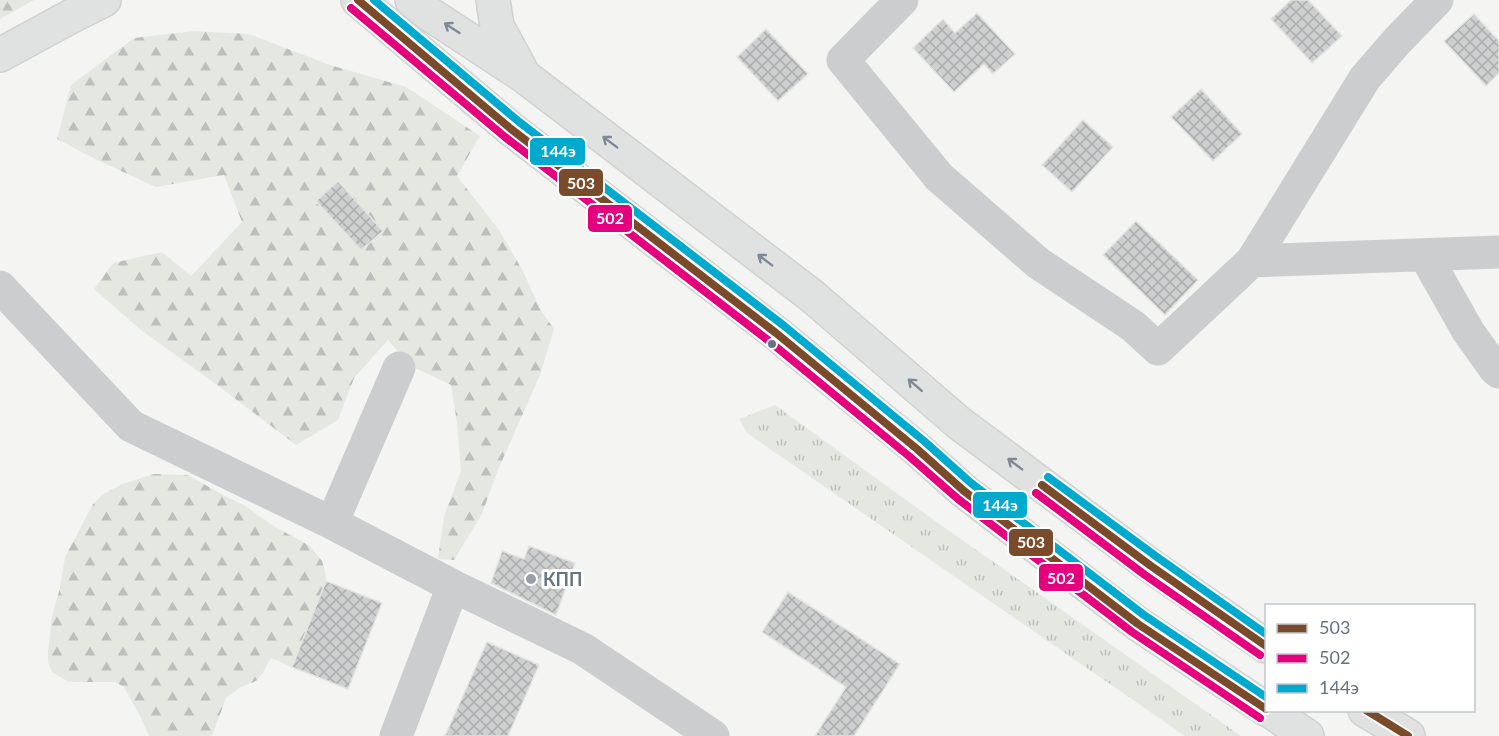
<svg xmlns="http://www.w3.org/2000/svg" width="1499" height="736" font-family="Lato,sans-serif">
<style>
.grass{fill:url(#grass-tufts)}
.forest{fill:url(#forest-firs)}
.building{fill:url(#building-cross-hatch);stroke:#e4e4e3;stroke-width:1.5}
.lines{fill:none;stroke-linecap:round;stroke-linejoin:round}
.major-casing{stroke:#d0d1d1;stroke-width:36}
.minor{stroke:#cccdce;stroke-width:33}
.major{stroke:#e0e1e1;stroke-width:33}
.bus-1-casing{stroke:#fff;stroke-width:12}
.bus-2-casing{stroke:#fff;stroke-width:12}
.bus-3-casing{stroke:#fff;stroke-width:12}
.bus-1{stroke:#7a4b2a;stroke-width:8}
.bus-2{stroke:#e5007d;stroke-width:8}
.bus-3{stroke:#00a9ce;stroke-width:8}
.oneway{stroke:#7e8996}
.bus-dot{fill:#657383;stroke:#fff;stroke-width:2}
.poi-dot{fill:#97a0aa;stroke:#fff;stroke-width:2}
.labels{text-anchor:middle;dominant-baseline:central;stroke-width:6;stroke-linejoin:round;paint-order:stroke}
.poi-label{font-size:18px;font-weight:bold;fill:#657383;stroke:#fff;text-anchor:start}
.line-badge{stroke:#fff;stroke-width:2}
.badge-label{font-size:16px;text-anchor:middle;font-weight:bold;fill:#fff}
</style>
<defs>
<pattern id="grass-tufts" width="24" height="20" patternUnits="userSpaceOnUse" patternTransform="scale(1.5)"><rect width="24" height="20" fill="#e4e8e1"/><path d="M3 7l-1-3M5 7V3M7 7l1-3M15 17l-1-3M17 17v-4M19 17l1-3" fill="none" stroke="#bcc0bc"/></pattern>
<pattern id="forest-firs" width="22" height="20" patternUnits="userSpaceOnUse" patternTransform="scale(1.5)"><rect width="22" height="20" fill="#e4e8e1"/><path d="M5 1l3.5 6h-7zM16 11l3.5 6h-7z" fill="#bcc0bc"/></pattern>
<pattern id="building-cross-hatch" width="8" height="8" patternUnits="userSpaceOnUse" patternTransform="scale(1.5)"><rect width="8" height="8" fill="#cecfcf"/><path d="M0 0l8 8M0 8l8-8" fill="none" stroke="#abacad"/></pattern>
</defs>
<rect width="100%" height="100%" fill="#f4f5f3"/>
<path class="grass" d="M 775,405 L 931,518 L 1241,736 L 1185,736 L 747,433 L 739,419 Z"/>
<path class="forest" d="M 0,0 L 34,0 L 0,19 Z
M 194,31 L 249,34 L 330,65 L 406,87 L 480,136 L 457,176 L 499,230 L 523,271 L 540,309 L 554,329 L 540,375 L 498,470 L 482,514 L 454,560 L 438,559 L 444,516 L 461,471 L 457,423 L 451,385 L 411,366 L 388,340 L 354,378 L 338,420 L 296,445 L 217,385 L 141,330 L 94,289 L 113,263 L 162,252 L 191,276 L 242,222 L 224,175 L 156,187 L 97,160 L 57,139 L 71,85 L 134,38 Z
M 154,474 L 188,475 L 225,496 L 244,505 L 272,525 L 310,546 L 322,561 L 325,570 L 326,581 L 292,667 L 271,658 L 262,674 L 256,681 L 239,688 L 226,698 L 212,736 L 149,736 L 139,714 L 124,687 L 115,682 L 69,682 L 52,672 L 48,662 L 48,651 L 52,616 L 60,588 L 65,557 L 93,504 L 102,495 L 122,484 Z"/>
<path class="building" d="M 1291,0 L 1308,0 L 1342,36 L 1312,63 L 1271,19 Z
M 977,13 L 1015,54 L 993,74 L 984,64 L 954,92 L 913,48 L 943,19 L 955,33 Z
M 1474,14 L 1499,41 L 1499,73 L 1486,86 L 1444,41 Z
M 766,29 L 808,74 L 778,101 L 737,57 Z
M 1201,89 L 1242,134 L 1213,161 L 1171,117 Z
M 1083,120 L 1113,147 L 1072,192 L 1042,165 Z
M 338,181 L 383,231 L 361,250 L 316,201 Z
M 1136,221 L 1198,280 L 1165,315 L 1103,255 Z
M 529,546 L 575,563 L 556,615 L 491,583 L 502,551 L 524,559 Z
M 326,581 L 382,603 L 348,689 L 292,667 Z
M 788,592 L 900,664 L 854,736 L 815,736 L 846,687 L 762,632 Z
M 487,642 L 539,665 L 508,736 L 445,736 Z"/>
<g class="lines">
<defs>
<path id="major" d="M 358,0 L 511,129 L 776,333 L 917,449 L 964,491 L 1138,624 L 1266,709
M 412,0 L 428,13 L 524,76 L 812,296 L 959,423 L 1151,566 L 1266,646
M 493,0 L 497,26 L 523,74
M 0,55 L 68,18 L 104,0
M 1269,710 L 1307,736
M 1365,710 L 1408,736"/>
</defs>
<use href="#major" class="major-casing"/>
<path class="minor" d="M 902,0 L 843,60 L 939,177 L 1038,263 L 1133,326 L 1158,349 L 1252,261 L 1365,78 L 1398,40 L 1437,0
M 1425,255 L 1468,331 L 1495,369 L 1499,372
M 1252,261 L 1499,252
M 0,287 L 131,426 L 332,523 L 453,586 L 583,649 L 713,736
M 332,523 L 399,368
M 396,736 L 453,586"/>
<use href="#major" class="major"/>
<defs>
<path id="bus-1" d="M 358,0 L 511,129 L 776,333 L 917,449 L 964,491 L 1138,624 L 1266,709
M 1042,485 L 1151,566 L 1266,646
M 1366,710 L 1408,736"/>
<path id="bus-2" d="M 351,8 L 505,137 L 769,341 L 910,457 L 958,499 L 1132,632 L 1260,718
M 1036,493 L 1145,575 L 1260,655"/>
<path id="bus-3" d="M 374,0 L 518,121 L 783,325 L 924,441 L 971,483 L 1144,615 L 1266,697
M 1048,477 L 1157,557 L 1266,634"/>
</defs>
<use href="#bus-1" class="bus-1-casing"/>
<use href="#bus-2" class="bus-2-casing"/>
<use href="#bus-3" class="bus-3-casing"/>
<use href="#bus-1" class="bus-1"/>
<use href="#bus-2" class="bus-2"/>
<use href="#bus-3" class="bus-3"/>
</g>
<defs><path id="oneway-shaft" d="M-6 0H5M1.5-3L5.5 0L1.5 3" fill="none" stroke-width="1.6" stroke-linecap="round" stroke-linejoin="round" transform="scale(1.5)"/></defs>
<g class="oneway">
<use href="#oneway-shaft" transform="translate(452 28) rotate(-147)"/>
<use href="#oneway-shaft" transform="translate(610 142) rotate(-143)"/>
<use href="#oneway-shaft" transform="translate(765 260) rotate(-143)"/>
<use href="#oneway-shaft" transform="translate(915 385) rotate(-139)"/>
<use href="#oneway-shaft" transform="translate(1015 464) rotate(-143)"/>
</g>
<circle class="bus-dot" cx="772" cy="344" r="5"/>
<circle class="poi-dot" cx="531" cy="579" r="6"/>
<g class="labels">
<g class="poi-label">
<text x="543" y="579">КПП</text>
</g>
</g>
<g class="line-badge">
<rect x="529" y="137" width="57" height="29" rx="6" fill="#00a9ce"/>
<rect x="558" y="168" width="46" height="29" rx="6" fill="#7a4b2a"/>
<rect x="587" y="204" width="46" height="29" rx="6" fill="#e5007d"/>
<rect x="972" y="491" width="56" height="28" rx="6" fill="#00a9ce"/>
<rect x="1008" y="528" width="46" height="29" rx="6" fill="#7a4b2a"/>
<rect x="1038" y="563" width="46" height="29" rx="6" fill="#e5007d"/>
</g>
<g class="badge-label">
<text x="558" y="157">144э</text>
<text x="581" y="189">503</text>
<text x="610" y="224">502</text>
<text x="1000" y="511">144э</text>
<text x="1031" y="548">503</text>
<text x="1061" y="584">502</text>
</g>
<rect x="1265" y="604" width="210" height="108" fill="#ffffff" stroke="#c1c7cd" stroke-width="1.5"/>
<rect x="1277" y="624" width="30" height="9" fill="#7a4b2a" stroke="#c1c7cd" stroke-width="1.5"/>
<text x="1319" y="634" font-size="18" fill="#657383">503</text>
<rect x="1277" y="654" width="30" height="9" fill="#e5007d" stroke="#c1c7cd" stroke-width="1.5"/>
<text x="1319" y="664" font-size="18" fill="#657383">502</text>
<rect x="1277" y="684" width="30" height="9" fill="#00a9ce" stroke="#c1c7cd" stroke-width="1.5"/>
<text x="1319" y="694" font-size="18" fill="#657383">144э</text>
</svg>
